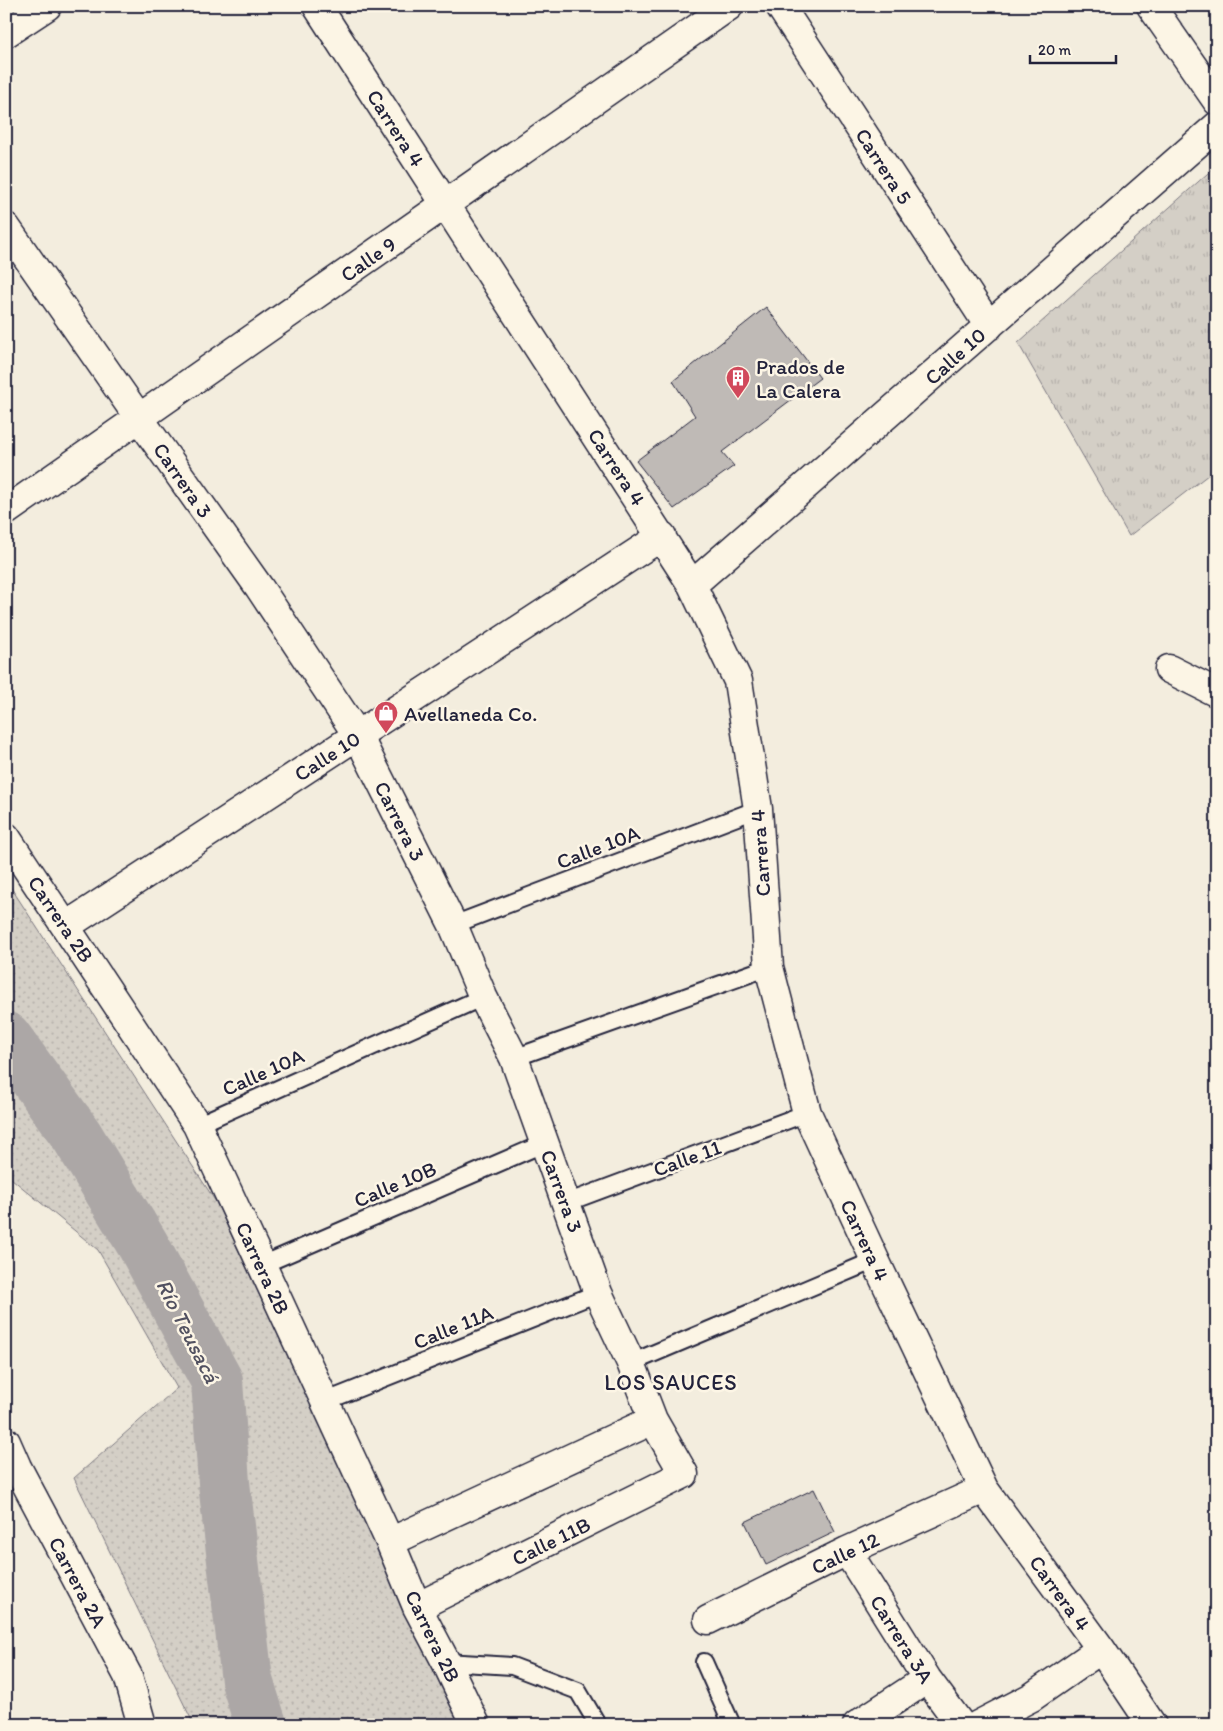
<svg xmlns="http://www.w3.org/2000/svg" width="1223" height="1731" font-family="Itim,sans-serif">
<style>
.grass{fill:url(#grass-tufts);stroke:#7b7880}
.park{fill:url(#park-dots);stroke:#7b7880}
.lines{fill:none;stroke-linecap:round;stroke-linejoin:round}
.river{stroke:#aca7a6;stroke-width:52}
.building{fill:#bfbab6;stroke:#22223b}
.service-casing{stroke:#22223b;stroke-width:20}
.minor-casing{stroke:#22223b;stroke-width:31}
.service{stroke:#fcf5e5;stroke-width:16}
.minor{stroke:#fcf5e5;stroke-width:28}
.labels{text-anchor:middle;dominant-baseline:central;stroke-width:5;stroke-linejoin:round;paint-order:stroke}
.street-label{font-size:21px;fill:#22223b;stroke:#fcf5e5}
.poi-label{font-size:21px;fill:#22223b;stroke:#fcf5e5;text-anchor:start}
.water-label{font-size:22px;font-style:italic;fill:#525160;stroke:#fcf5e5}
.neighbourhood-label{font-size:22px;letter-spacing:1px;fill:#22223b;stroke:#fcf5e5}
</style>
<defs>
<pattern id="grass-tufts" width="24" height="20" patternUnits="userSpaceOnUse" patternTransform="scale(1.25)"><rect width="24" height="20" fill="#d4cfc6"/><path d="M3 7l-1-3M5 7V3M7 7l1-3M15 17l-1-3M17 17v-4M19 17l1-3" fill="none" stroke="#b6b1ab"/></pattern>
<pattern id="park-dots" width="8" height="8" patternUnits="userSpaceOnUse" patternTransform="scale(1.25)"><rect width="8" height="8" fill="#d4cfc6"/><path d="M2 2h.1M6 6h.1" fill="none" stroke="#b6b1ab" stroke-width="1.8" stroke-linecap="round"/></pattern>
</defs>
<rect width="100%" height="100%" fill="#f3edde"/>
<filter id="ink" filterUnits="userSpaceOnUse"><feTurbulence type="fractalNoise" baseFrequency=".02" numOctaves="2"/><feDisplacementMap in="SourceGraphic" scale="10" xChannelSelector="R" yChannelSelector="G"/><feConvolveMatrix kernelMatrix="1 2 1 2 8 2 1 2 1" color-interpolation-filters="sRGB"/></filter>
<g filter="url(#ink)">
<path class="grass" d="M 1217,165 L 1217,468 L 1129,536 L 1018,343 Z"/>
<path class="park" d="M 6,880 L 216,1202 L 460,1725 L 194,1725 L 74,1478 L 177,1388 L 98,1250 L 6,1174 Z"/>
<g class="lines">
<path class="river" d="M 6,1038 L 77,1136 L 143,1245 L 217,1381 L 224,1483 L 247,1681 L 261,1725"/>
</g>
<path class="building" d="M 766,307 L 820,378 L 722,452 L 734,466 L 674,509 L 636,461 L 695,416 L 673,381 Z
M 814,1489 L 835,1532 L 766,1565 L 745,1522 Z"/>
<g class="lines">
<defs>
<path id="service" d="M 453,925 L 758,809
M 514,1058 L 769,967
M 197,1125 L 483,997
M 566,1203 L 807,1113
M 262,1265 L 545,1143
M 631,1363 L 875,1260
M 324,1402 L 598,1293
M 446,1662 L 512,1666 L 578,1691 L 598,1725
M 704,1662 L 732,1725"/>
<path id="minor" d="M 317,6 L 692,585 L 738,681 L 758,809 L 769,967 L 807,1113 L 875,1260 L 984,1489 L 1101,1649 L 1152,1725
M 780,6 L 989,326
M 1151,6 L 1217,101
M 6,33 L 47,6
M 6,227 L 139,418 L 259,587 L 358,736 L 453,925 L 483,997 L 514,1058 L 598,1293 L 631,1363 L 653,1420 L 684,1474 L 417,1607
M 6,511 L 729,6
M 692,585 L 1217,126
M 1169,669 L 1217,693
M 6,837 L 197,1125 L 390,1542 L 417,1607 L 446,1662 L 476,1725
M 66,926 L 662,536
M 6,1442 L 17,1467 L 128,1676 L 142,1725
M 390,1542 L 653,1420
M 847,1551 L 927,1679 L 961,1725
M 708,1620 L 847,1551 L 984,1489
M 857,1725 L 927,1679
M 978,1725 L 1032,1697 L 1101,1649"/>
</defs>
<use href="#service" class="service-casing"/>
<use href="#minor" class="minor-casing"/>
<use href="#service" class="service"/>
<use href="#minor" class="minor"/>
</g>
</g>
<defs>
<symbol id="building-pin" viewBox="-11 -11 22 30"><path d="M0 17L-7.5 6A9.5 9.5 0 1 1 7.5 6Z" fill="#d1495b" stroke="#fcf5e5"/><path d="M-4-6H4V6H1V3H-1V6H-4ZM-2.5-4.3h1.7v1.8h-1.7ZM.8-4.3h1.7v1.8H.8ZM-2.5-1h1.7V.8h-1.7ZM.8-1h1.7V.8H.8Z" fill="#fff"/></symbol>
<symbol id="shop-pin" viewBox="-11 -11 22 30"><path d="M0 17L-7.5 6A9.5 9.5 0 1 1 7.5 6Z" fill="#d1495b" stroke="#fcf5e5"/><path d="M-5-2.5h2.3a2.7 3.5 0 0 1 5.4 0H5L5.5 6h-11ZM-1.5-2.5h3a1.5 2.3 0 0 0-3 0Z" fill="#fff"/></symbol>
</defs>
<g fill-rule="evenodd">
<use href="#building-pin" x="724" y="364" width="28" height="38"/>
<use href="#shop-pin" x="372" y="699" width="28" height="38"/>
</g>
<g class="labels">
<g class="street-label">
<text transform="translate(396 128) rotate(57)">Carrera 4</text>
<text transform="translate(884 166) rotate(57)">Carrera 5</text>
<text transform="translate(368 259) rotate(-35)">Calle 9</text>
<text transform="translate(955 356) rotate(-42)">Calle 10</text>
<text transform="translate(617 467) rotate(57)">Carrera 4</text>
<text transform="translate(183 480) rotate(55)">Carrera 3</text>
<text transform="translate(327 756) rotate(-33)">Calle 10</text>
<text transform="translate(400 821) rotate(63)">Carrera 3</text>
<text transform="translate(598 847) rotate(-21)">Calle 10A</text>
<text transform="translate(760 853) rotate(-94)">Carrera 4</text>
<text transform="translate(61 919) rotate(56)">Carrera 2B</text>
<text transform="translate(263 1072) rotate(-24)">Calle 10A</text>
<text transform="translate(687 1158) rotate(-20)">Calle 11</text>
<text transform="translate(395 1184) rotate(-23)">Calle 10B</text>
<text transform="translate(562 1191) rotate(70)">Carrera 3</text>
<text transform="translate(865 1240) rotate(65)">Carrera 4</text>
<text transform="translate(263 1268) rotate(65)">Carrera 2B</text>
<text transform="translate(453 1327) rotate(-22)">Calle 11A</text>
<text transform="translate(551 1541) rotate(-26)">Calle 11B</text>
<text transform="translate(845 1553) rotate(-25)">Calle 12</text>
<text transform="translate(78 1582) rotate(62)">Carrera 2A</text>
<text transform="translate(1060 1593) rotate(54)">Carrera 4</text>
<text transform="translate(433 1636) rotate(64)">Carrera 2B</text>
<text transform="translate(902 1639) rotate(58)">Carrera 3A</text>
</g>
<g class="poi-label">
<text x="756" y="366">Prados de<tspan x="756" dy="24">La Calera</tspan></text>
<text x="404" y="713">Avellaneda Co.</text>
</g>
<g class="water-label">
<text transform="translate(188 1331) rotate(63)">Río Teusacá</text>
</g>
<g class="neighbourhood-label">
<text x="671" y="1382">LOS SAUCES</text>
</g>
</g>
<rect width="1223" height="1731" fill="none" stroke="#fcf5e5" stroke-width="25"/>
<rect x="12" y="12" width="1198" height="1706" fill="none" stroke="#22223b" stroke-width="2" filter="url(#ink)"/>
<path d="M1030 55v8h86v-8" fill="none" stroke="#22223b" stroke-width="2.5"/>
<text x="1038" y="55" font-size="15" fill="#22223b" stroke="#fcf5e5" stroke-width="4" paint-order="stroke">20 m</text>
</svg>
